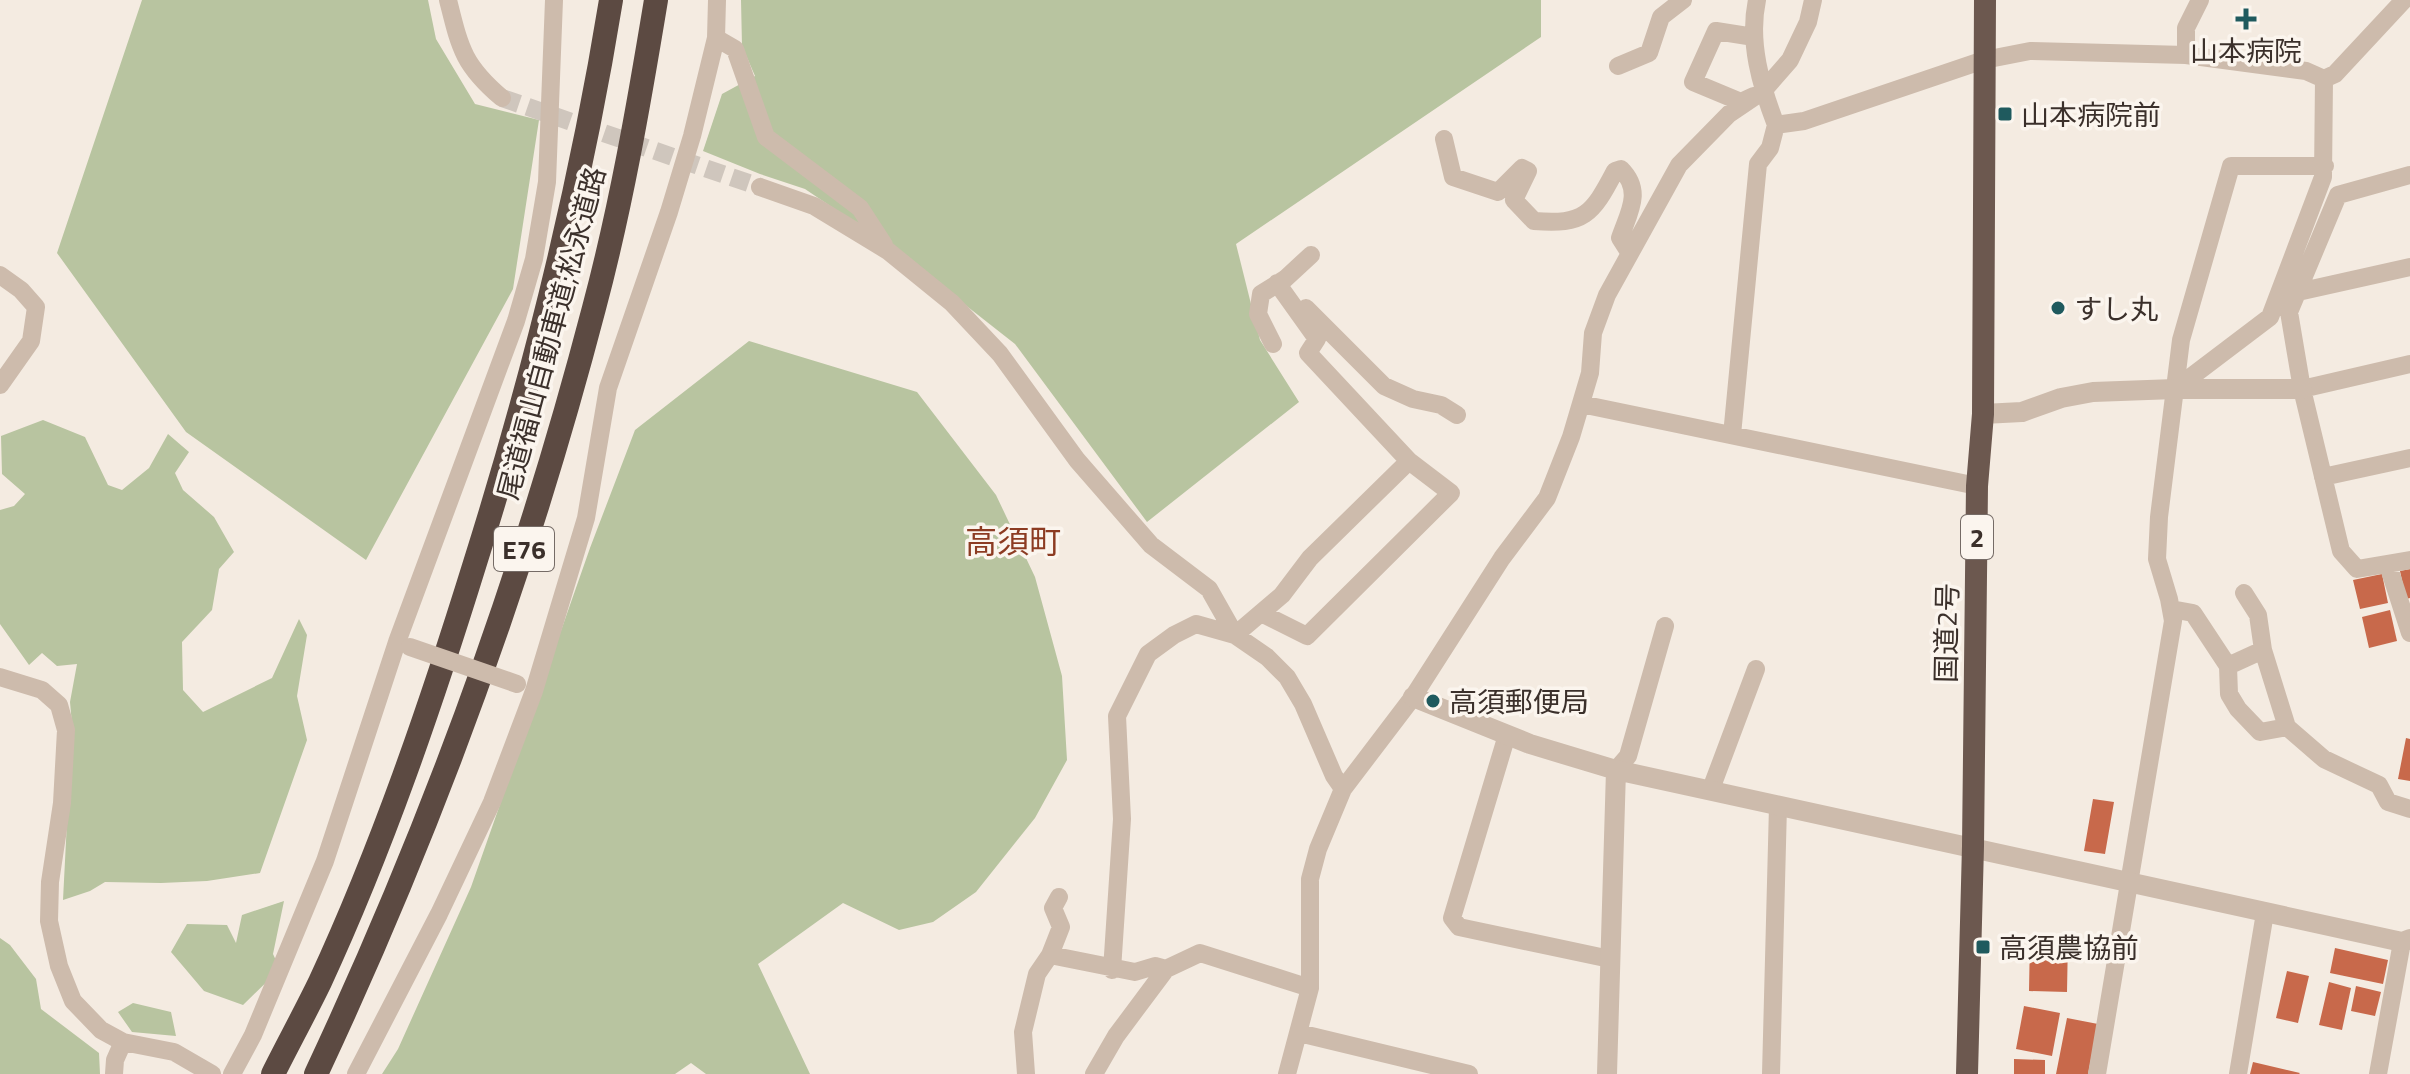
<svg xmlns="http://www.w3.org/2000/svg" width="2410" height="1074" font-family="'Titillium Web','Noto Sans JP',sans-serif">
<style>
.green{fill:#b8c4a0}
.building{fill:#c8694b}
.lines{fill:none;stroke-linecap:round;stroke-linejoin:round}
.minor-tunnel{stroke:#cfc6bd;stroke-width:18;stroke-dasharray:18 9;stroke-linecap:butt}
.minor{stroke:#cdbbac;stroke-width:18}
.tertiary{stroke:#cdbbac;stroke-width:20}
.trunk{stroke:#6c584f;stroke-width:22}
.motorway{stroke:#5c4a42;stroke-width:24}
.minor-bridge{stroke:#cdbbac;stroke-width:18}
.poi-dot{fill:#1f5a5e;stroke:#fbf5ee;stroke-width:3}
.labels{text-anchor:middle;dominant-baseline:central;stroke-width:7;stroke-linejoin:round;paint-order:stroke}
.shield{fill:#fbf5ee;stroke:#756b66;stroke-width:2}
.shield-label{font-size:26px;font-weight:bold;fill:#3b302b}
.poi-label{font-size:28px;fill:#3b302b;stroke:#fbf5ee;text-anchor:start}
.street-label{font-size:28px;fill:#3b302b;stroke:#fbf5ee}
.quarter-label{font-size:32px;fill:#8c3b22;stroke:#fbf5ee}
</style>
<rect width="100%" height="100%" fill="#f4ebe1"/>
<path class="green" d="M 142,0 L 428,0 L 436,39 L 475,104 L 539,120 L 513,289 L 366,560 L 186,432 L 57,253 Z
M 741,0 L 1541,0 L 1541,37 L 1236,244 L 1260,340 L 1299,402 L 1147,522 L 1015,344 L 894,249 L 805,189 L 760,174 L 703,151 L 722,94 L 755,76 L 742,46 Z
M 749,341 L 917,392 L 996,495 L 1035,577 L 1062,676 L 1067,760 L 1035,818 L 976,892 L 933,922 L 899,930 L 843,903 L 758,964 L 810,1074 L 706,1074 L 691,1063 L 675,1074 L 382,1074 L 398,1049 L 471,887 L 590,548 L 635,430 Z
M 43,420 L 85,437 L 108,485 L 122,490 L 149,468 L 168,434 L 189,452 L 175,473 L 183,490 L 214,517 L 234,552 L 219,569 L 212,610 L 182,642 L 183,690 L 203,712 L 272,678 L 299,619 L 307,635 L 297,696 L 307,740 L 260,873 L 207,881 L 161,883 L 105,882 L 90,891 L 63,900 L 72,724 L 70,702 L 77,664 L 57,666 L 42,653 L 29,665 L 0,624 L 0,510 L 14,506 L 25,494 L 2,474 L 1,436 Z
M 284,901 L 273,954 L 280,969 L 243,1005 L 204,991 L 171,952 L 187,924 L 227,925 L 236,943 L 242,915 Z
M 0,938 L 10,945 L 36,979 L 41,1009 L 99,1053 L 100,1074 L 0,1074 Z
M 133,1003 L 171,1012 L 176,1036 L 132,1032 L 118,1012 Z"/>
<path class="building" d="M 2410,569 L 2410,598 L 2406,599 L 2400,571 Z
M 2382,574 L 2388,603 L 2360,609 L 2353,580 Z
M 2390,610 L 2397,641 L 2369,648 L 2362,617 Z
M 2406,738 L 2410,739 L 2410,781 L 2398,779 Z
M 2093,799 L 2114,802 L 2105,854 L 2084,851 Z
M 2030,937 L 2068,938 L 2067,992 L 2029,991 Z
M 2335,948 L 2388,960 L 2383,984 L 2330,973 Z
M 2287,971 L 2309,976 L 2298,1023 L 2276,1018 Z
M 2329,982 L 2351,988 L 2342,1030 L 2319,1025 Z
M 2356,986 L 2381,992 L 2375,1016 L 2351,1011 Z
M 2024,1006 L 2060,1013 L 2052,1056 L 2016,1049 Z
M 2067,1018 L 2098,1024 L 2088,1074 L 2056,1074 Z
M 2014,1059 L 2045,1060 L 2045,1074 L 2014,1074 Z
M 2253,1062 L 2300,1073 L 2299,1074 L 2250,1074 Z"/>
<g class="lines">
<path class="minor-tunnel" d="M 502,98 L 760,187"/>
<path class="minor" d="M 448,0 C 460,48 463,65 502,98
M 1757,0 C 1748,42 1761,86 1776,125 L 1804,121 L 1984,60 L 2030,51 L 2186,55 L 2306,71 L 2324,79 L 2323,177 L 2270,317 L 2175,389
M 716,38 L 735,49 L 766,137 L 860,208 L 884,245
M 2186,55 L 2186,28 L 2200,0
M 1618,66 L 1649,53 L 1661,17 L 1683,0
M 2324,79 L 2335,74 L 2404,0
M 1754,96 L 1741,102 L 1693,82 L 1716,31 L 1754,37
M 1444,139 L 1453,177 L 1498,192 L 1522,168 L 1528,171 L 1514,200 L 1534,221 C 1584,225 1592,215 1615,171 L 1621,169 C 1643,191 1629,212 1620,238 L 1629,252
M 2410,175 L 2338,195 L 2289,312 L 2302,389 L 2341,551 L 2357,569 L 2410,560
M 760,187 L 814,206 L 888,251 L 952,303 L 1000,354 L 1077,460 L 1151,545 L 1209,589 L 1235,635 L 1267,657 L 1287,677 L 1303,704 L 1334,776 L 1343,789
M 0,275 L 21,290 L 36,307 L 31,341 L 0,385
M 2298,292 L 2410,267
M 1306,308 L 1384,386 L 1413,399 L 1441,405 L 1457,415
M 1273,344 L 1258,314 L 1261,294 L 1285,279 L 1311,255
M 2302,389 L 2410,364
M 1581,404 L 1977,486
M 1732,435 L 1758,164 L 1770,148 L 1776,125
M 2323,477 L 2410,458
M 2388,565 L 2410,633
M 2244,593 L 2258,615 L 2263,650 L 2287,727
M 2171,609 L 2193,613 L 2228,666 L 2229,694 L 2238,709 L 2260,732 L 2287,727 L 2324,759 L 2379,785 L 2388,802 L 2410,809
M 1261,613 L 1307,636 L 1451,493 L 1409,461 L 1308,353 L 1317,339 L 1277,283
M 2228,666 L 2263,650
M 0,677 L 42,690 L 59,705 L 66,730 L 62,803 L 50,882 L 49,921 L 59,966 L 73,1001 L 101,1030 L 123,1042 L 174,1052 L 212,1074
M 1507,735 L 1452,918 L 1459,927 L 1610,959
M 1616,770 L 1628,756 L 1665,626
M 1711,789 L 1756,669
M 1050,955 L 1135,972 L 1155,966 L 1166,969
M 1112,970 L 1122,819 L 1117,716 L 1148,654 L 1174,635 L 1196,624 L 1235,635 L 1282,595 L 1310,558 L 1409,461
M 1299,1033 L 1469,1074
M 114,1074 L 115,1060 L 123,1042
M 232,1074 L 253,1035 L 325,861 L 397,642 L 516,321 L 534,259 L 547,182 L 554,0
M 356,1074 L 439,914 L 492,802 L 534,691 L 586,518 L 608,388 L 669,212 L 692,136 L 716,38 L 717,0
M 1026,1074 L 1023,1032 L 1037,974 L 1050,955 L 1061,927 L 1053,908 L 1059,897
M 1094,1074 L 1116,1036 L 1166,969 L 1200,953 L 1310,988
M 1287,1074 L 1310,988 L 1310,879 L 1318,849 L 1343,789 L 1413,697 L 1502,558 L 1547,498 L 1571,437 L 1590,373 L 1593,333 L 1607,295 L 1679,165 L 1729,114 L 1763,91 L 1790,60 L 1808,22 L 1813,0
M 1771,1074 L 1778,806
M 2097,1074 L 2173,621 L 2169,599 L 2157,559 L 2159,517 L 2181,340 L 2231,166 L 2325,166
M 2238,1074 L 2265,913
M 2378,1074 L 2402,942"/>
<path class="tertiary" d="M 1983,414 L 2022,412 L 2061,398 L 2093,392 L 2175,389 L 2302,389
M 1413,697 L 1530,744 L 1616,770 L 2402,942 L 2410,939
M 1607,1074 L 1616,770"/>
<path class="trunk" d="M 1967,1074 L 1973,846 L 1977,486 L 1983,414 L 1985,0"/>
<path class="motorway" d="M 273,1074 C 288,1044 305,1013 320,982 C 382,848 431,705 475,563 C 533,379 580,191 611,0
M 316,1074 C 432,827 525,572 594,308 C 621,207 639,103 656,0"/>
<path class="minor-bridge" d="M 410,647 L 517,684"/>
</g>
<g class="poi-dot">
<path d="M2242 7h8v8h8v8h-8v8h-8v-8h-8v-8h8z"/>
<rect x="1997" y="106" width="16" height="16" rx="4"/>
<circle cx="2058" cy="308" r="8"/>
<circle cx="1433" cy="701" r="8"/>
<rect x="1975" y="939" width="16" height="16" rx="4"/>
</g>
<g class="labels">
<g class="shield">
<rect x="1961" y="515" width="32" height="44" rx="6"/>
<rect x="494" y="527" width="60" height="44" rx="6"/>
</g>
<g class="shield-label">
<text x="1977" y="537">2</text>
<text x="524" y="549">E76</text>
</g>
<g class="poi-label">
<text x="2246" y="50" text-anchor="middle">山本病院</text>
<text x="2021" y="114">山本病院前</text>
<text x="2074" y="308">すし丸</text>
<text x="1449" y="701">高須郵便局</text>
<text x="1999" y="947">高須農協前</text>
</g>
<g class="street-label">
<text transform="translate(551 333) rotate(-75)">尾道福山自動車道;松永道路</text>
<text transform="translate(1946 633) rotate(-89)">国道2号</text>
</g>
<g class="quarter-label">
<text x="1013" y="541">高須町</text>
</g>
</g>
</svg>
